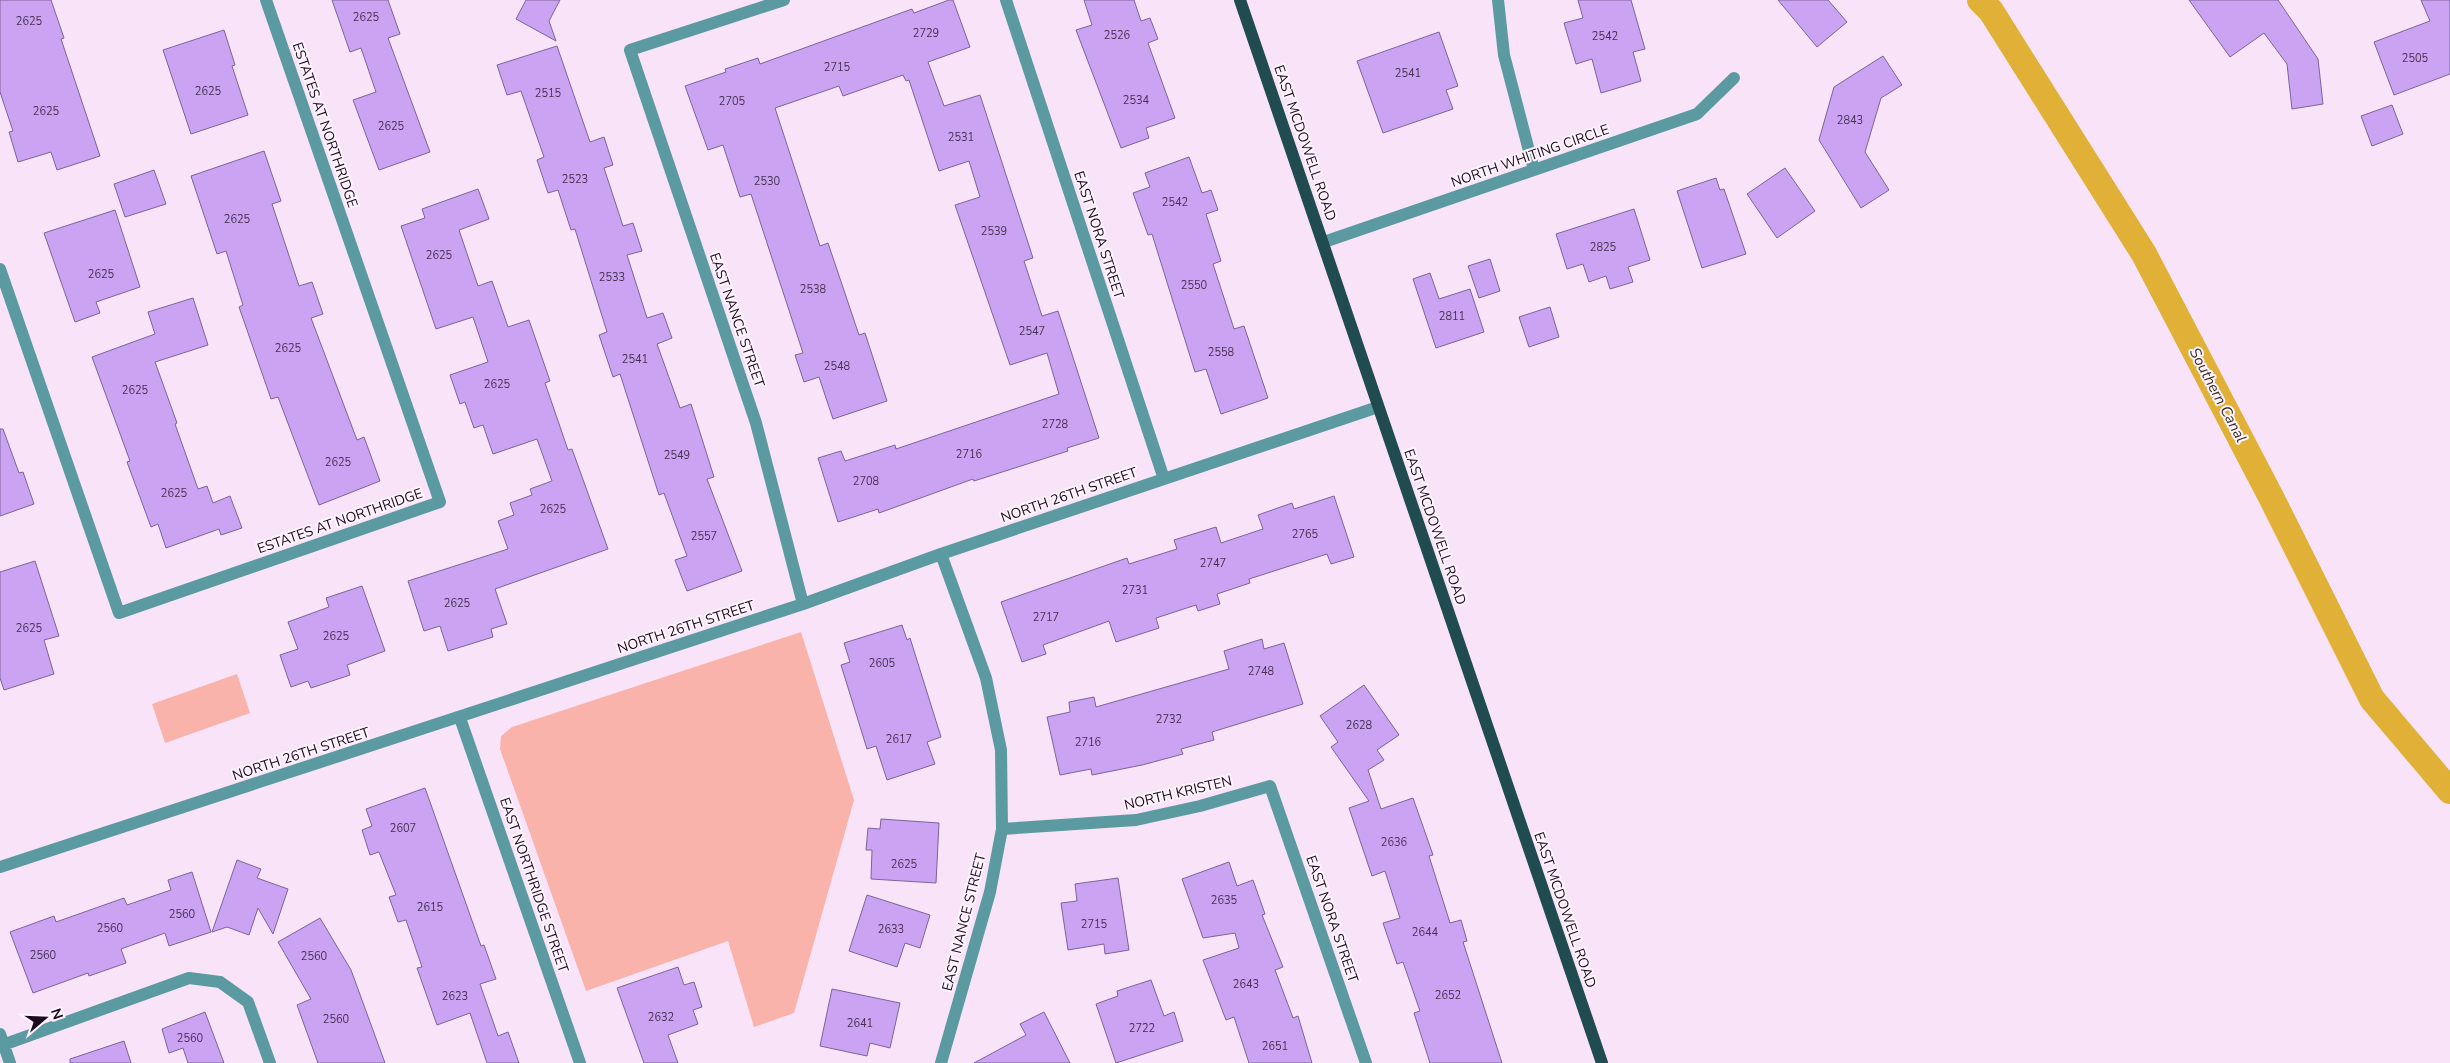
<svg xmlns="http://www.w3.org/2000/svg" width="2450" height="1063" font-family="'Nunito Sans',sans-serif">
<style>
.green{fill:#f9b3ab}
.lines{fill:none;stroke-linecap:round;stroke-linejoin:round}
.canal{stroke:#e1b036;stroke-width:26}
.building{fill:#caa4f2;stroke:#7e629c}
.minor{stroke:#5c9aa1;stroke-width:12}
.major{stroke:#204c51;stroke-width:12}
.labels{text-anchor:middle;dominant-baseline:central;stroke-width:4;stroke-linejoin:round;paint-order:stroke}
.number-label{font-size:11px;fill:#483053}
.street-label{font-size:14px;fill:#1d0a1e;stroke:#fff4ff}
.water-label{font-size:15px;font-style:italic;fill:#362d19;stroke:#fff4ff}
</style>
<rect width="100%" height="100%" fill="#f8e3f8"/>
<path class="green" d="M 801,632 L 854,800 L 794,1013 L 754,1027 L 728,941 L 586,991 L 500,749 L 501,736 L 512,727 Z
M 237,674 L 250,713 L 165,743 L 152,704 Z"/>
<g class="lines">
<path class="canal" d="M 1980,0 L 1991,11 L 2144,254 L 2271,497 L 2372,699 L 2450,791"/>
</g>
<path class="building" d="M 0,0 L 51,0 L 64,38 L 61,39 L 100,156 L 57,170 L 51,152 L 18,162 L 9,132 L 13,131 L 0,92 Z
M 332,0 L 388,0 L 400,34 L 388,38 L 430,152 L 379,170 L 353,100 L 376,92 L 361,48 L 350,52 Z
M 526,0 L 560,0 L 549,21 L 556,41 L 516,19 Z
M 949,0 L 953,0 L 970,47 L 928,62 L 944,106 L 980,95 L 1033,258 L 1024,261 L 1042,316 L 1058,311 L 1099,438 L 1067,448 L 1068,451 L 974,481 L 973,479 L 879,513 L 878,509 L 838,522 L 818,458 L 841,451 L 845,461 L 895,445 L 896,449 L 1059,394 L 1047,353 L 1010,365 L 955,205 L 980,197 L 969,161 L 939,171 L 909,80 L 906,81 L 903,75 L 843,96 L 839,86 L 775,108 L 820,246 L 828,243 L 859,335 L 865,333 L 887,401 L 833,419 L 819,377 L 804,382 L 795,355 L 803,353 L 751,194 L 740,197 L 723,145 L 708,150 L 685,86 L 726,72 L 725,69 L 758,58 L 760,64 L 912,9 L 914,13 Z
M 1084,0 L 1134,0 L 1141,21 L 1150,18 L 1158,39 L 1148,43 L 1175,118 L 1146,128 L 1149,138 L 1121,148 L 1076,30 L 1092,25 Z
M 1578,0 L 1631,0 L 1645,49 L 1633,52 L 1641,81 L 1601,93 L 1592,59 L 1576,64 L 1564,23 L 1583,18 Z
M 1778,0 L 1828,0 L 1847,22 L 1817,47 Z
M 2189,0 L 2278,0 L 2318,59 L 2323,104 L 2292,109 L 2287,64 L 2264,33 L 2230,57 Z
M 2421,0 L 2450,0 L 2450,74 L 2394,95 L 2374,42 L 2430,21 Z
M 224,30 L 235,65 L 232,66 L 248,115 L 191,134 L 163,50 Z
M 1439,32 L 1458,86 L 1446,90 L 1453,109 L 1383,133 L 1357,61 Z
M 557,46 L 590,142 L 604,137 L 613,165 L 604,168 L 623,226 L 633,223 L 642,251 L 627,255 L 647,318 L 663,313 L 672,338 L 657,344 L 680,408 L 691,404 L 714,477 L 707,479 L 742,571 L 687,591 L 675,560 L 687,556 L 664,493 L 659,495 L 620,374 L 613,377 L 599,335 L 607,332 L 575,229 L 571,230 L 558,190 L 548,193 L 537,160 L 544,157 L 521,91 L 507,95 L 497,65 Z
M 1883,56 L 1902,85 L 1881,98 L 1865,152 L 1889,190 L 1861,208 L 1819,140 L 1834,87 Z
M 2392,105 L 2403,134 L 2372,146 L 2361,116 Z
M 264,151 L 281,201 L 272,204 L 299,286 L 312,282 L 323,314 L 311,318 L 357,440 L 364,437 L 380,481 L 319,505 L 278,397 L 271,399 L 239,307 L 243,305 L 226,251 L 217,254 L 191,176 Z
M 1189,157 L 1202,193 L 1211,190 L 1218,210 L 1206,214 L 1221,261 L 1213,264 L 1234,329 L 1244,326 L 1268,398 L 1221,414 L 1206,369 L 1195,372 L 1152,234 L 1148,235 L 1133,193 L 1150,187 L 1145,173 Z
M 1785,168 L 1815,211 L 1777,238 L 1747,194 Z
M 154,170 L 166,204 L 125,217 L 114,184 Z
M 1716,178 L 1720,190 L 1724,189 L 1746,254 L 1702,268 L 1677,191 Z
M 478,189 L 489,219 L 459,230 L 478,286 L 492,281 L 508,327 L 529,320 L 550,381 L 545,383 L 568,450 L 572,449 L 608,549 L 495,589 L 507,624 L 491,629 L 493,637 L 448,651 L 440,626 L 424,631 L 408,581 L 508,549 L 498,521 L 514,515 L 510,503 L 532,495 L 530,489 L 552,481 L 537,439 L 493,454 L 483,425 L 474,428 L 465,402 L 460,404 L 450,375 L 488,362 L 473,317 L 436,329 L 401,226 L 425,218 L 422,209 Z
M 1634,209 L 1650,260 L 1628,267 L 1633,282 L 1610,289 L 1606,276 L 1589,282 L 1583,264 L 1567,269 L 1556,234 Z
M 115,210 L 140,287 L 96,302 L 100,313 L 75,322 L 44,233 Z
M 1490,259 L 1500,291 L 1479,298 L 1468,266 Z
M 1430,273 L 1439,299 L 1470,289 L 1484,332 L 1436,348 L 1413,279 Z
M 193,298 L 208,345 L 155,362 L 177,423 L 175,424 L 198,489 L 207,486 L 213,503 L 230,496 L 242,528 L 221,535 L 219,529 L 166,548 L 158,524 L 151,527 L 127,462 L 130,461 L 92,357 L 155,334 L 148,312 Z
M 1550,307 L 1559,337 L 1529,347 L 1519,317 Z
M 0,429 L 3,429 L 19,473 L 23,472 L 34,504 L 0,516 Z
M 1334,496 L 1354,557 L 1331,564 L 1327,554 L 1249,579 L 1250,583 L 1217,594 L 1220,604 L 1198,611 L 1196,605 L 1156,618 L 1159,628 L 1116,642 L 1109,621 L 1043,645 L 1046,654 L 1022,662 L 1001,602 L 1127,558 L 1129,564 L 1177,549 L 1174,540 L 1216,527 L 1221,543 L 1263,529 L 1258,515 L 1292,503 L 1294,509 Z
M 35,561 L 59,636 L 44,640 L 54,674 L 4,690 L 0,678 L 0,572 Z
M 362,586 L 385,651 L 347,665 L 350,675 L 311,688 L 308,681 L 291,687 L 280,655 L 298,649 L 288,622 L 329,607 L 326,598 Z
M 902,625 L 907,640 L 910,638 L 941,737 L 927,742 L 935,764 L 887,780 L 876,746 L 867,749 L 841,665 L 850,662 L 844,643 Z
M 1262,639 L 1264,649 L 1284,643 L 1303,704 L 1212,732 L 1214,740 L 1181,749 L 1183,754 L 1142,765 L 1092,775 L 1091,769 L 1060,775 L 1047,717 L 1070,712 L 1069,702 L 1094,697 L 1096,707 L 1229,669 L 1224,651 Z
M 1364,685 L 1399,735 L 1377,750 L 1384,760 L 1368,770 L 1381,809 L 1413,798 L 1433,855 L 1429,856 L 1450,923 L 1461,920 L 1467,941 L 1463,942 L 1502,1063 L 1430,1063 L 1414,1013 L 1420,1011 L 1403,962 L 1397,964 L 1383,923 L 1400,918 L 1385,871 L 1372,876 L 1349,808 L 1369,801 L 1331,747 L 1338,742 L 1320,716 Z
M 425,788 L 481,946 L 484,945 L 496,979 L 480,984 L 498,1036 L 508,1032 L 519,1063 L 487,1063 L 470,1013 L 437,1025 L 417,968 L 422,967 L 406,920 L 398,922 L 389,897 L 396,895 L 379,852 L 370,855 L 362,830 L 372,826 L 366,809 Z
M 881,819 L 939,823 L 936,883 L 871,879 L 872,850 L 866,850 L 868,828 L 880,829 Z
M 237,860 L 261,869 L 257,878 L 288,889 L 273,934 L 258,908 L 249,935 L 227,927 L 212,932 Z
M 1229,862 L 1237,886 L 1253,880 L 1265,914 L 1262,915 L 1283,967 L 1275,970 L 1293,1018 L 1298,1016 L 1312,1063 L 1249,1063 L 1234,1017 L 1226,1020 L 1203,960 L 1239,948 L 1235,933 L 1203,938 L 1182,879 Z
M 192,872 L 211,932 L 169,946 L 165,933 L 121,949 L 126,963 L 89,976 L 88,973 L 33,993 L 10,932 L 54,916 L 56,922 L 124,898 L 127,905 L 171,890 L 168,880 Z
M 1118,878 L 1129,950 L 1105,954 L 1104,944 L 1068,950 L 1061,903 L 1077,901 L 1075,884 Z
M 867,895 L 930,915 L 920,948 L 905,943 L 897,967 L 849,951 Z
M 320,918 L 351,970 L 385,1063 L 318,1063 L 297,1005 L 311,999 L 278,942 Z
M 678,967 L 684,985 L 694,982 L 702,1007 L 693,1010 L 698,1024 L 668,1035 L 678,1063 L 644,1063 L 617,988 Z
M 1151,980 L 1164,1016 L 1174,1012 L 1183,1041 L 1116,1063 L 1096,1004 L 1118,996 L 1117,991 Z
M 832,989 L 900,1003 L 890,1048 L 870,1043 L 867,1056 L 820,1046 Z
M 205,1012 L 224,1063 L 188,1063 L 183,1048 L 169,1053 L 162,1029 Z
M 1044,1012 L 1070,1063 L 974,1063 L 1026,1035 L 1020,1024 Z
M 124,1041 L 131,1063 L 70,1063 L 70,1059 Z"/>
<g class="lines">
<path class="minor" d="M 784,0 L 630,50 L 756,423 L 803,604
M 1006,0 L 1164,479
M 1498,0 L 1504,55 L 1534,170
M 1324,242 L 1697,114 L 1734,78
M 0,269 L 119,613 L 440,502 L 266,0
M 460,718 L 580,1063
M 1002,829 L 1136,820 L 1200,806 L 1270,786 L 1366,1063
M 0,867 L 803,604 L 941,554 L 1378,407
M 0,1034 L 10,1063
M 0,1046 L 189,978 L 220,982 L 248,1002 L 270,1063
M 941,1063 L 990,892 L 1002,829 L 1001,750 L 986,678 L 941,554"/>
<path class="major" d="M 1240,0 L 1602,1063"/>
</g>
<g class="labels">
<g class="number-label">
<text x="366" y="17">2625</text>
<text x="29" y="21">2625</text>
<text x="926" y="33">2729</text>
<text x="1117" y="35">2526</text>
<text x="1605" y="36">2542</text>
<text x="2415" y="58">2505</text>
<text x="837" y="67">2715</text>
<text x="1408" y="73">2541</text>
<text x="208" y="91">2625</text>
<text x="548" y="93">2515</text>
<text x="1136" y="100">2534</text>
<text x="732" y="101">2705</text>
<text x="46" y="111">2625</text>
<text x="1850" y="120">2843</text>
<text x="391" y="126">2625</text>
<text x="961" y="137">2531</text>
<text x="575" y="179">2523</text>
<text x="767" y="181">2530</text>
<text x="1175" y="202">2542</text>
<text x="237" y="219">2625</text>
<text x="994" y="231">2539</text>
<text x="1603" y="247">2825</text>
<text x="439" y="255">2625</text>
<text x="101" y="274">2625</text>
<text x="612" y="277">2533</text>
<text x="1194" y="285">2550</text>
<text x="813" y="289">2538</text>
<text x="1452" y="316">2811</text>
<text x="1032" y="331">2547</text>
<text x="288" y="348">2625</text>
<text x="1221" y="352">2558</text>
<text x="635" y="359">2541</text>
<text x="837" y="366">2548</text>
<text x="497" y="384">2625</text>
<text x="135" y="390">2625</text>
<text x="1055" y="424">2728</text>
<text x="969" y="454">2716</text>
<text x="677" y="455">2549</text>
<text x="338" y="462">2625</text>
<text x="866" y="481">2708</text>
<text x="174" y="493">2625</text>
<text x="553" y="509">2625</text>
<text x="1305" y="534">2765</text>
<text x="704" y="536">2557</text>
<text x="1213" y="563">2747</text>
<text x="1135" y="590">2731</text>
<text x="457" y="603">2625</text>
<text x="1046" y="617">2717</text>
<text x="29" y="628">2625</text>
<text x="336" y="636">2625</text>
<text x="882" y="663">2605</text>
<text x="1261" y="671">2748</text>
<text x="1169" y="719">2732</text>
<text x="1359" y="725">2628</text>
<text x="899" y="739">2617</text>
<text x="1088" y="742">2716</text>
<text x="403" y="828">2607</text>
<text x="1394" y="842">2636</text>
<text x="904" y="864">2625</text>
<text x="1224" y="900">2635</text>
<text x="430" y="907">2615</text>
<text x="182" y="914">2560</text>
<text x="1094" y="924">2715</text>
<text x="110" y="928">2560</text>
<text x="891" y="929">2633</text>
<text x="1425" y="932">2644</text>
<text x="43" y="955">2560</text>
<text x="314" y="956">2560</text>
<text x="1246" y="984">2643</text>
<text x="1448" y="995">2652</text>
<text x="455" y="996">2623</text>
<text x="661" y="1017">2632</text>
<text x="336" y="1019">2560</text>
<text x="860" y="1023">2641</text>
<text x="1142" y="1028">2722</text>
<text x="190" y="1038">2560</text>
<text x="1275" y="1046">2651</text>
</g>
<g class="street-label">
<text transform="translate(325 125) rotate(71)">ESTATES AT NORTHRIDGE</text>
<text transform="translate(1305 143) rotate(71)">EAST MCDOWELL ROAD</text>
<text transform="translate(1530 156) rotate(-19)">NORTH WHITING CIRCLE</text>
<text transform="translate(1099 235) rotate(72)">EAST NORA STREET</text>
<text transform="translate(737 320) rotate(71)">EAST NANCE STREET</text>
<text transform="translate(1069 495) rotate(-19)">NORTH 26TH STREET</text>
<text transform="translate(340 521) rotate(-19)">ESTATES AT NORTHRIDGE</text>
<text transform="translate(1435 527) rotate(71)">EAST MCDOWELL ROAD</text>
<text transform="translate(686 627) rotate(-18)">NORTH 26TH STREET</text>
<text transform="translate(301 754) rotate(-18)">NORTH 26TH STREET</text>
<text transform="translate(1178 793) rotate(-13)">NORTH KRISTEN</text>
<text transform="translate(534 885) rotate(71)">EAST NORTHRIDGE STREET</text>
<text transform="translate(1565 910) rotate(71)">EAST MCDOWELL ROAD</text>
<text transform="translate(1332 919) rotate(71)">EAST NORA STREET</text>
<text transform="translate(964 922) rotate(-76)">EAST NANCE STREET</text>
</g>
<g class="water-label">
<text transform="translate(2218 395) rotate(62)">Southern Canal</text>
</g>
</g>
<g transform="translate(45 1018) rotate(71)" stroke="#fff4ff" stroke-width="4" paint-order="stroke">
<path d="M0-4L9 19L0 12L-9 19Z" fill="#1d0a1e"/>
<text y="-8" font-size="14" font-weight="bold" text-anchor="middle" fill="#1d0a1e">N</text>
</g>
</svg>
